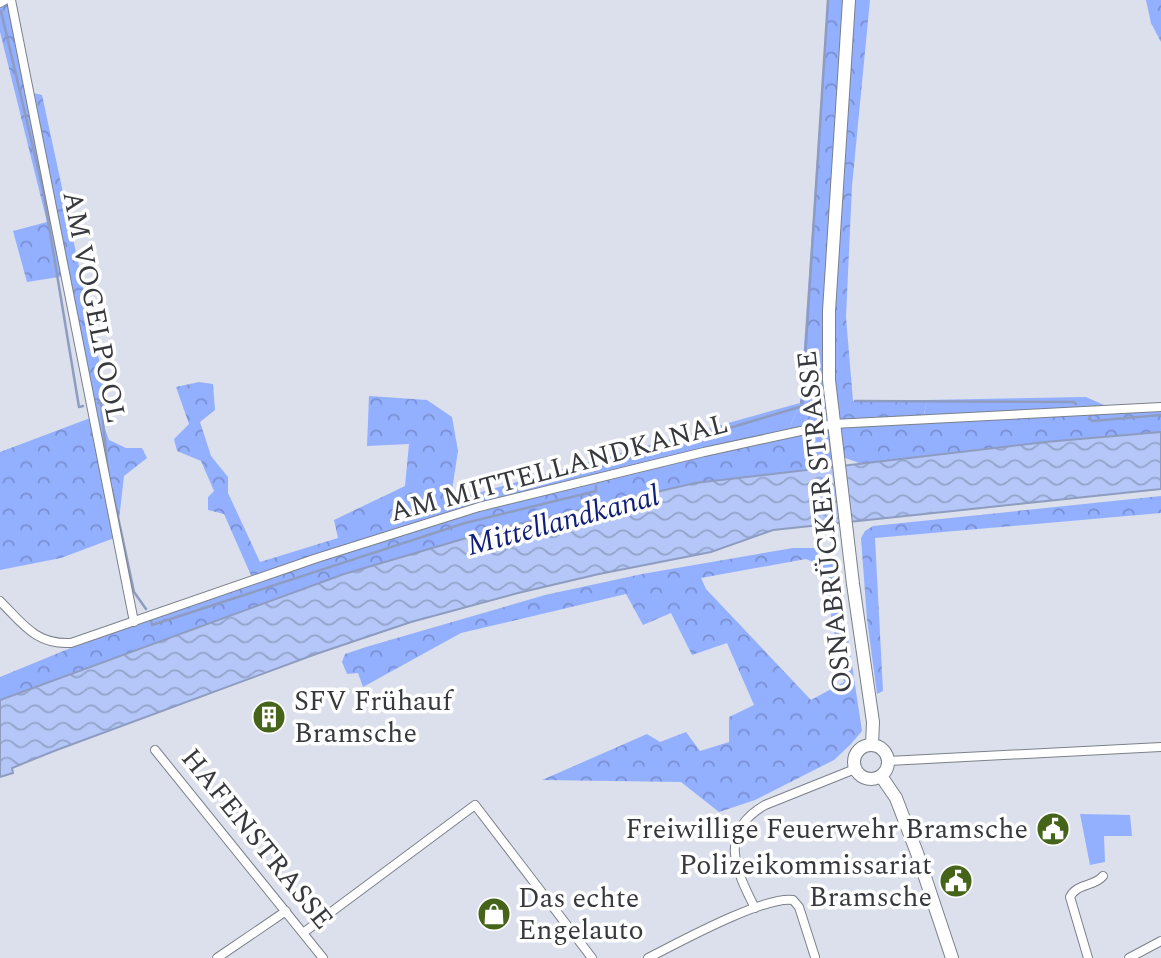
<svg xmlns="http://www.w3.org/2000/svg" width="1161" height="958" font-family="Spectral,serif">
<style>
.green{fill:#93afff}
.forest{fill:url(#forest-crowns);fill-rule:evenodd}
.water{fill:url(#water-waves);stroke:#8e9cc0;stroke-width:2}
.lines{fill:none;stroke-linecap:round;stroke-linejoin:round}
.stream{stroke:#8e9cc0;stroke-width:2.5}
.minor-casing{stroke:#7b808a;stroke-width:10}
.primary-casing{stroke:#7b808a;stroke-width:14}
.minor{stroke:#fff;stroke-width:8}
.primary{stroke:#fff;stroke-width:12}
.labels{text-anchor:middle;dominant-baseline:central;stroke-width:7;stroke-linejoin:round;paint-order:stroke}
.street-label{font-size:28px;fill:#37393e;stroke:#fff}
.poi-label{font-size:28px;fill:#37393e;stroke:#fff;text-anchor:start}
.water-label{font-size:30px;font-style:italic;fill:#121f79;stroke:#fff}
</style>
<defs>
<pattern id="forest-crowns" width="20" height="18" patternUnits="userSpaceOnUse" patternTransform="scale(1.75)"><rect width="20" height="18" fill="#93afff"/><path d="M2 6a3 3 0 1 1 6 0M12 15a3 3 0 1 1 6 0" fill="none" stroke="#798fd0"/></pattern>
<pattern id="water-waves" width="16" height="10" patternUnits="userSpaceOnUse" patternTransform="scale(1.75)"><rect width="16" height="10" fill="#b4c7f8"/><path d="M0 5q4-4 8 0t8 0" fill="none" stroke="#93a3ca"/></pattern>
</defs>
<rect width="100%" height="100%" fill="#dbe0ec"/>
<path class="green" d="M 1086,397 L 1113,409 L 923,420 L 927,400 Z
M 800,403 L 787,434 L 448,516 L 449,501 Z
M 1080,814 L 1130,815 L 1132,836 L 1104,836 L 1105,862 L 1090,865 Z"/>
<path class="forest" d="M 0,0 L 11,0 L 29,92 L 42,95 L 108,401 L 102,421 L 109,440 L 126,448 L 142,448 L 147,458 L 124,476 L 117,537 L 61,558 L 0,570 L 0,452 L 93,417 L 65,276 L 27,282 L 13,231 L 47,222 L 0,32 Z
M 828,0 L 870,0 L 852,186 L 846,317 L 853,401 L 927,400 L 923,419 L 1161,407 L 1161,432 L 1045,442 L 862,464 L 837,455 L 819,469 L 695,483 L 497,529 L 344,574 L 0,700 L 0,677 L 134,622 L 253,580 L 224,514 L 208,510 L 208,497 L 214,491 L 201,461 L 177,451 L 174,439 L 189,424 L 176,387 L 199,382 L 213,384 L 215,410 L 200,422 L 211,456 L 228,477 L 228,493 L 260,562 L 338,538 L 334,520 L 405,486 L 409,444 L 367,446 L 369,396 L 427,400 L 452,417 L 458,451 L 448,515 L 787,434 L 800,403 Z
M 1146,0 L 1161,0 L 1161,42 L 1151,23 Z
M 1161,496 L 1161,513 L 875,538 L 883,691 L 877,694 L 867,619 L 861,538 L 865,531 L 873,526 Z
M 793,548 L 819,548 L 831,551 L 837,567 L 862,731 L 850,745 L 834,760 L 755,800 L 719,812 L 681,782 L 542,780 L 647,734 L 660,742 L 686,732 L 700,751 L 729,742 L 729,717 L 754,705 L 727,643 L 692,655 L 671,613 L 643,625 L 626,594 L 461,633 L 363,687 L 358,673 L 347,674 L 342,662 L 345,654 L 366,647 L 545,595 L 642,574 ZM 806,559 L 821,565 L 844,682 L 811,700 L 706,589 L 701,578 Z"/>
<path class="water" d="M 1161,432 L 1161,489 L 773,530 L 711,552 L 599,574 L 518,593 L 411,622 L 316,654 L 54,751 L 12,768 L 13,773 L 0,777 L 0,700 L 344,574 L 497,529 L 695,483 L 1045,442 Z"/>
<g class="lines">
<path class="stream" d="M 1,11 L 43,190 L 79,407 L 83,406
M 855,401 L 1074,402 L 1076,404
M 98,403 L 101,402 L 108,472
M 802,406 L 828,0
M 1089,418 L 1092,421 L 1161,415
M 595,471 L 595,468 L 803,406
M 112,489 L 134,592 L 146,609
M 151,620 L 152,625 L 465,523 L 596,491 L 596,486"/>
<defs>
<path id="minor" d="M 11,0 L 134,622
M 0,3 L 5,0
M 0,601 C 23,624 36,645 71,643 L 317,558 L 479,507 L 704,452 L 833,424 L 1161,407
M 155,750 L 323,958
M 888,761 L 1161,747
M 755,908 C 735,869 718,832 765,805 L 855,769
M 303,933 L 475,805 L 592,958
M 217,958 L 286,911
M 648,958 C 678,943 763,896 793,900 L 799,907 L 815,957
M 1088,958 L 1070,897 C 1077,883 1094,887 1103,876
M 1129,958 L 1161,941"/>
<path id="primary" d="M 849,0 L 829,311 L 829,380 L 853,584 L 873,722 L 872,745
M854 762a17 17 0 1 1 34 0a17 17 0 1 1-34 0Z
M 881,776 L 896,798 L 917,853 L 952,958"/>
</defs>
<use href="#minor" class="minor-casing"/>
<use href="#primary" class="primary-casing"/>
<use href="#minor" class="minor"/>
<use href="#primary" class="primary"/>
</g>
<defs>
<symbol id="building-disc" viewBox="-11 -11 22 22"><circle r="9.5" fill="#456419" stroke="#fff"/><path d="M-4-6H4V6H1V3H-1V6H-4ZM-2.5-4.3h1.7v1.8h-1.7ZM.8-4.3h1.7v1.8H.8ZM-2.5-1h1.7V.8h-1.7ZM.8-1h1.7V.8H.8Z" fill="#fff"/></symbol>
<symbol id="civic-disc" viewBox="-11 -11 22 22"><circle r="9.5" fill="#456419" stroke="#fff"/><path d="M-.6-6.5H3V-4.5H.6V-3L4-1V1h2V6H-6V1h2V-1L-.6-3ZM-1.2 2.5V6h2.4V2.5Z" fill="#fff"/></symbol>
<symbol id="shop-disc" viewBox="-11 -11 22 22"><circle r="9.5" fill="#456419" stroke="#fff"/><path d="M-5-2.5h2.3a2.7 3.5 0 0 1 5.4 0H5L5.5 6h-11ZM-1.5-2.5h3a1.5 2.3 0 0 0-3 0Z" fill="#fff"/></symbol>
</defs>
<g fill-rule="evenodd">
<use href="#building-disc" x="250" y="698" width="38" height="38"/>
<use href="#civic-disc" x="1034" y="810" width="38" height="38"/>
<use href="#civic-disc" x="937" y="862" width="38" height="38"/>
<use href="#shop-disc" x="475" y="895" width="38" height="38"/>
</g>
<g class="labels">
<g class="street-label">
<text transform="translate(94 307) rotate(79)">AM VOGELPOOL</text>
<text transform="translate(559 468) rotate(-15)">AM MITTELLANDKANAL</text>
<text transform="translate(825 522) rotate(-96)">OSNABRÜCKER STRASSE</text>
<text transform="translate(257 839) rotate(51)">HAFENSTRASSE</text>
</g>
<g class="poi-label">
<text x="294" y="701">SFV Frühauf<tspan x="294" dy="32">Bramsche</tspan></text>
<text x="1028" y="829" text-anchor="end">Freiwillige Feuerwehr Bramsche</text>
<text x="932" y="865" text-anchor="end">Polizeikommissariat<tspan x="932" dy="32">Bramsche</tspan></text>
<text x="518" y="898">Das echte<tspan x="518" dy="32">Engelauto</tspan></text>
</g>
<g class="water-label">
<text transform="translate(563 521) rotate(-15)">Mittellandkanal</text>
</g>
</g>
</svg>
